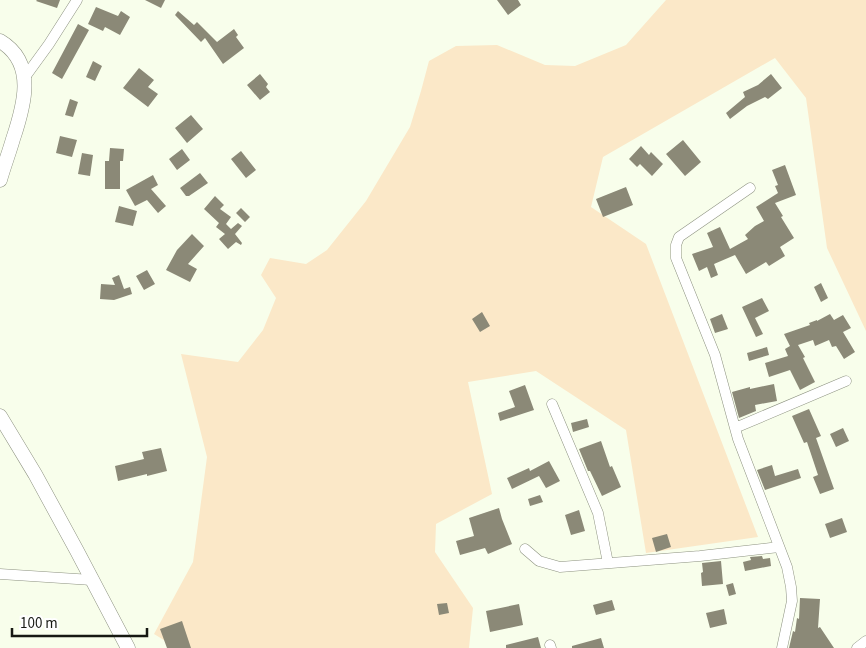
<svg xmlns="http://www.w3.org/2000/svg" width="866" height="648" font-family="'Source Sans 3',sans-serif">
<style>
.green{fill:#fbe8c8}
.building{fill:#8b8977}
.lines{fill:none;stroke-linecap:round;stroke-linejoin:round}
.street-casing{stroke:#8d9281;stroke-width:11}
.secondary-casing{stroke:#8d9281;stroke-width:15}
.street{stroke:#fff;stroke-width:10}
.secondary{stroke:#fff;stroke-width:14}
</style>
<rect width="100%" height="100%" fill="#f8feeb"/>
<path class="green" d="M 666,0 L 866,0 L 866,331 L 827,248 L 806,98 L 775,58 L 603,157 L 591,207 L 646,244 L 758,537 L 646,553 L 626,430 L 536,371 L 468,382 L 492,494 L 436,524 L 435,552 L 473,608 L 469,648 L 177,648 L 154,634 L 193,562 L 207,457 L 181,354 L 238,362 L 263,330 L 276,298 L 261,275 L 270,258 L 306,264 L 327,250 L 366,201 L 410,127 L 421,91 L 429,61 L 456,46 L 497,45 L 545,65 L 575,66 L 626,45 Z"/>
<path class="building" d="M 37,0 L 60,0 L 57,8 L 36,1 Z
M 145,0 L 165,0 L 161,8 Z
M 497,0 L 518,0 L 521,5 L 508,15 Z
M 96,7 L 118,16 L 121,11 L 130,17 L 120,35 L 105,27 L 103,31 L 88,24 Z
M 178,11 L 194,25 L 197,22 L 217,42 L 234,29 L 238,35 L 236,37 L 244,48 L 223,64 L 205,38 L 201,42 L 175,15 Z
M 78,24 L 89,30 L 62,79 L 52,73 Z
M 93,61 L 102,66 L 95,81 L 86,77 Z
M 139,68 L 154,80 L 148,87 L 158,94 L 148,107 L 123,88 Z
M 260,74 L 268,84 L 266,87 L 270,92 L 260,100 L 247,85 Z
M 771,74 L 782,88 L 768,99 L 765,97 L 747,106 L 730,119 L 726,113 L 745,97 L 743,92 L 758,85 Z
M 70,99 L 78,102 L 73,117 L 65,115 Z
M 191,115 L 203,129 L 187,143 L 175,128 Z
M 60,136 L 77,140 L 72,157 L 56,153 Z
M 683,140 L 701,162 L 685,176 L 666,154 Z
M 641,146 L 649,155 L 651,152 L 663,164 L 652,176 L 640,164 L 637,167 L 629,159 Z
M 110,148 L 124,149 L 123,161 L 120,161 L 120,189 L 105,189 L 105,161 L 109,161 Z
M 182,149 L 190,160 L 177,170 L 169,159 Z
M 241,151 L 256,170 L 246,178 L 231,159 Z
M 82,153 L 93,155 L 90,176 L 78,174 Z
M 785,165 L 796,195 L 775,203 L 783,216 L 781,217 L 794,238 L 780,247 L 785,256 L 769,266 L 766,262 L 746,274 L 735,255 L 714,264 L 718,275 L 711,278 L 707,267 L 699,271 L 692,254 L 713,247 L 707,233 L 720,227 L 730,249 L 748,239 L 745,235 L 755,226 L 764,221 L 756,207 L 778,193 L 775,186 L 778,185 L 772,170 Z
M 200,173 L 208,183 L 189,196 L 186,196 L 180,188 Z
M 153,175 L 158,185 L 151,189 L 166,206 L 158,213 L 147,200 L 135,206 L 126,190 Z
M 626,187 L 633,205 L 603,217 L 596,199 Z
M 215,196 L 224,205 L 220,209 L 231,217 L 226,224 L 231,229 L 238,223 L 242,226 L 235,234 L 242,243 L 241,245 L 236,242 L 228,249 L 219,239 L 225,234 L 216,227 L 219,223 L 204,209 Z
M 119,206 L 137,211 L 133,226 L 115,222 Z
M 241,208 L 250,217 L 245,222 L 236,213 Z
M 192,234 L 204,246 L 188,264 L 197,269 L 190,282 L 166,270 L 177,250 Z
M 147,270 L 155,284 L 144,290 L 136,276 Z
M 119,275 L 124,289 L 130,287 L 132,294 L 114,300 L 100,299 L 101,284 L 115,285 L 112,278 Z
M 821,283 L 828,298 L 821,302 L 814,287 Z
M 762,298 L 769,311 L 755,318 L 763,334 L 756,337 L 742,307 Z
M 482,312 L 490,326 L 480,332 L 472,319 Z
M 722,314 L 728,329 L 715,333 L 710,319 Z
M 830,314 L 834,320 L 843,315 L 851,328 L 843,332 L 855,352 L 844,359 L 836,346 L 832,347 L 829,340 L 815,346 L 813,340 L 798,345 L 805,357 L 803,358 L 815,382 L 800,390 L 790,370 L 769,377 L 765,363 L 788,356 L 785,349 L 790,346 L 784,334 L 810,325 L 809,323 L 817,320 L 817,321 Z
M 767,347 L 769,355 L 749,361 L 747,353 Z
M 774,384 L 777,401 L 755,405 L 756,411 L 739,418 L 732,392 L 750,387 L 750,389 Z
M 525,385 L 534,410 L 500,421 L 498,413 L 515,407 L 509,391 Z
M 809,409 L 821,436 L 816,438 L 834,489 L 820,494 L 813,477 L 818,475 L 807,442 L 804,443 L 792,416 Z
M 587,419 L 589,427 L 573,432 L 571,423 Z
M 843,428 L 849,441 L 836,447 L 830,434 Z
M 601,441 L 610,467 L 612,466 L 621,487 L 602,496 L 590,471 L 588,471 L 579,449 Z
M 161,448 L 167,471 L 147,476 L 147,474 L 118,481 L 115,466 L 144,459 L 142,452 Z
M 549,461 L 560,481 L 546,488 L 539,476 L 512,489 L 507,478 L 529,468 L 530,471 Z
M 772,465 L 775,476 L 798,469 L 801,478 L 765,490 L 757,470 Z
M 540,495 L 543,502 L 530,506 L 528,499 Z
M 499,508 L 502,519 L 512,544 L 488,554 L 485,548 L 460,555 L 456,541 L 474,536 L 469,518 Z
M 579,510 L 585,531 L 571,535 L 565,515 Z
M 842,518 L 847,532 L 830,538 L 825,524 Z
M 667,534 L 671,547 L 656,552 L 652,538 Z
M 762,556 L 763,559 L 770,558 L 771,566 L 745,571 L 743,562 L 751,560 L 750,557 Z
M 721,561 L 723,584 L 702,586 L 701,573 L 703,572 L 702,563 Z
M 733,583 L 736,594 L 729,596 L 726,585 Z
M 800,598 L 820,599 L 818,628 L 820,627 L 834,648 L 789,648 L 793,631 L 795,632 L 797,618 L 799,619 Z
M 612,600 L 615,610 L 596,615 L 593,605 Z
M 447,603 L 449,613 L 439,615 L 437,604 Z
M 519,604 L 523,625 L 490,632 L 486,611 Z
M 724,609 L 727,624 L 710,628 L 706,613 Z
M 182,621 L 191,648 L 167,648 L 160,629 Z
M 538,637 L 541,648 L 506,648 L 506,645 Z
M 601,638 L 604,648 L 572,648 L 572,646 Z"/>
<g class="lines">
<defs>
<path id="street" d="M 25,77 L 49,44 L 77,0
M 750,188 L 679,237 L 676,245 L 676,258 L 715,355 L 738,439 L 787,567 L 791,587 L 792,601 L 782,648
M 552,404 L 598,513 L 608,563
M 735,428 L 846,381
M 525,549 L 539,561 L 560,567 L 700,556 L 779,547
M 0,574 L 92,580
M 550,645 L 551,648
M 857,648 L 866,641"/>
<path id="secondary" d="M 0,41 C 37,63 24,106 13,139 C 9,153 4,166 0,180
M 0,416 L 35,474 L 77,551 L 128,648"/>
</defs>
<use href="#street" class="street-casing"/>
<use href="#secondary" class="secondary-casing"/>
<use href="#street" class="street"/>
<use href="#secondary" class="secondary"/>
</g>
<path d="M12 628v8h135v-8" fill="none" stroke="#161812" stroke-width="2.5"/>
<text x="20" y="628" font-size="15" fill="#161812" stroke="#ffffff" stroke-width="4" paint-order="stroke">100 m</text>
</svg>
